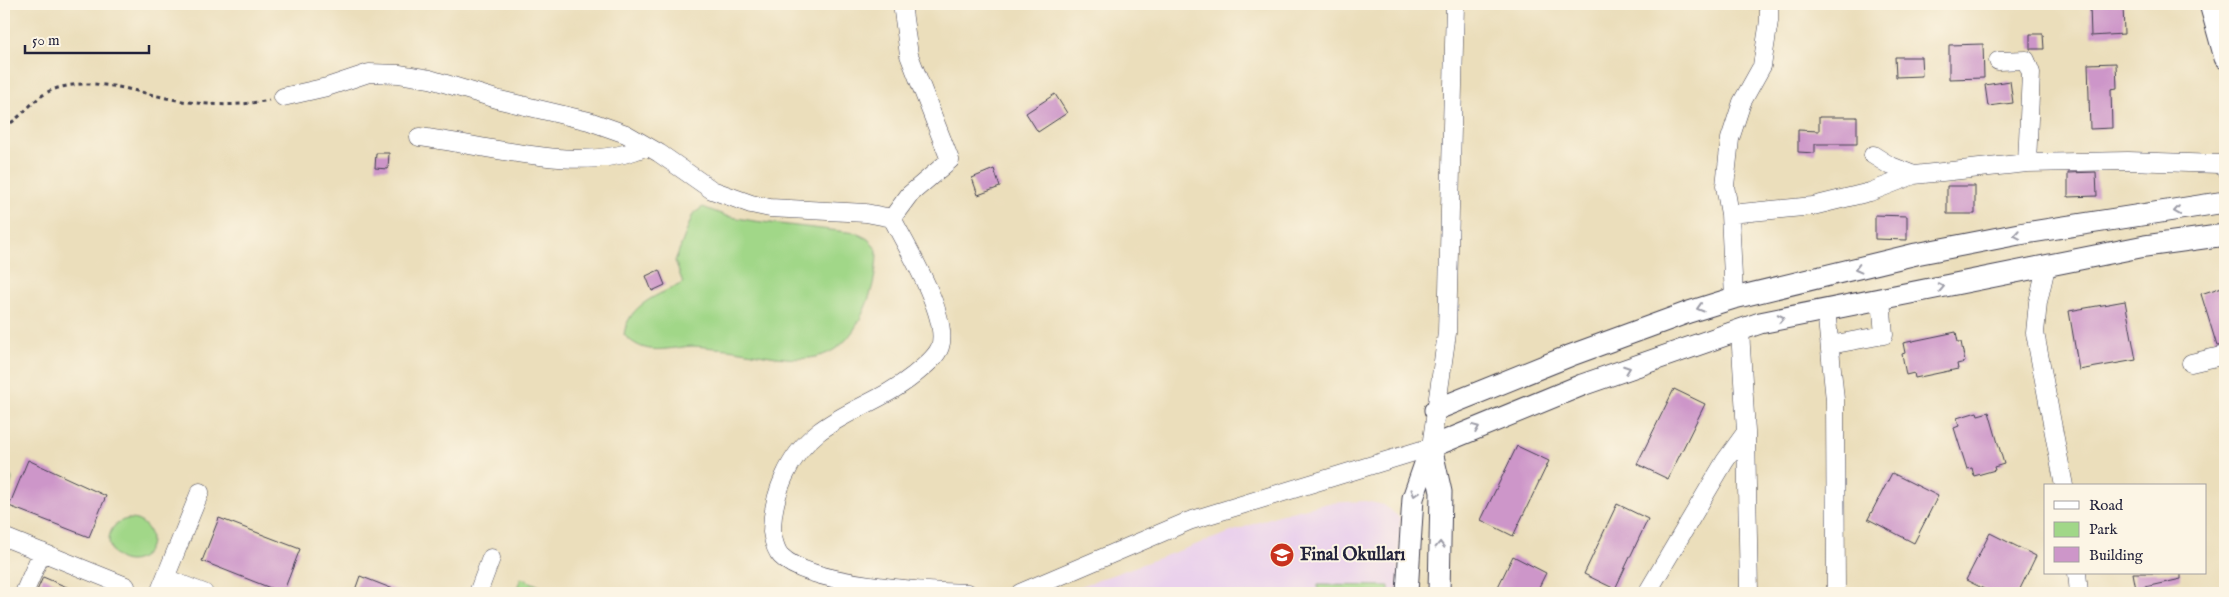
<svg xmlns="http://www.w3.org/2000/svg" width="2229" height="597" font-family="'IM FELL English',serif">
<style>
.built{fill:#ead1ec}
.green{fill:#a1d788;stroke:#627c62}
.building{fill:#cd96c9}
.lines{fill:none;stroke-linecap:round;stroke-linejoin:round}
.minor-casing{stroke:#403e4e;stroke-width:19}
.major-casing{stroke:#403e4e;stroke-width:23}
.path{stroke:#403e4e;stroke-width:3;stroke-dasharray:4 4;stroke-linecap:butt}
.minor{stroke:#fff;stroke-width:18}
.major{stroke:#fff;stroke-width:21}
.oneway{stroke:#9c9ca7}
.labels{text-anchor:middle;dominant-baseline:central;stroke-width:4;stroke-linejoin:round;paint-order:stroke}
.poi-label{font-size:18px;font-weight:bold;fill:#22223b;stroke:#fcf5e5;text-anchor:start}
</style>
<rect width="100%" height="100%" fill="#fcf5e5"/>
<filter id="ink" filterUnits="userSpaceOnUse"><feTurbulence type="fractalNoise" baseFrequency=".02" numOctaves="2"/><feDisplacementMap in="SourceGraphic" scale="10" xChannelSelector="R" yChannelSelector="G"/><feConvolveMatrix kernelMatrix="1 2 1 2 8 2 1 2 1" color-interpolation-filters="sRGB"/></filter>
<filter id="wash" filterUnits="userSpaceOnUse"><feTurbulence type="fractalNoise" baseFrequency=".0096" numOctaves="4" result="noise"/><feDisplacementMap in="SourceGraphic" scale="20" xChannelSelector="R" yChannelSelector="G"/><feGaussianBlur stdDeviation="1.12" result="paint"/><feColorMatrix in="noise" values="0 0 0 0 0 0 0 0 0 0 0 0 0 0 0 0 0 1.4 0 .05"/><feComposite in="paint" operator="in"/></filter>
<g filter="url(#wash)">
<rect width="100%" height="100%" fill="#ebdebb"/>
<path class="built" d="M 1365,501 L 1384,505 L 1400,518 L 1398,593 L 1062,593 L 1278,515 L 1328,503 Z"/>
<path class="green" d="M 703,207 L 726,216 L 754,221 L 856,233 L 868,239 L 877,250 C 877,275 871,297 860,319 C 828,384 769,350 714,348 C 704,347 693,345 683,347 C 658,350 644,354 624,335 C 628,304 658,295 683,283 L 675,261 L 693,214 Z
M 4,465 L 12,479 L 8,492 L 4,497 Z
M109 540a21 21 0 1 1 42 0a21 21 0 1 1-42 0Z
M 521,578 L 556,593 L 515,593 Z
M 1318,585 L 1389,586 L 1389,593 L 1318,593 Z"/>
<g id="blocks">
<path class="building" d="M 2123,4 L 2124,34 L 2091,36 L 2090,6 Z
M 2030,34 L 2043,34 L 2044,49 L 2030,49 Z
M 1983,44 L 1984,78 L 1949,79 L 1949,45 Z
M 1895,57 L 1921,57 L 1922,76 L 1896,77 Z
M 2116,63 L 2117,88 L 2111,89 L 2112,128 L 2090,129 L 2088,64 Z
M 2010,81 L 2013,103 L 1988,106 L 1985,85 Z
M 1055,94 L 1067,113 L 1038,132 L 1026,113 Z
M 1819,117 L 1857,117 L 1857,144 L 1815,144 L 1815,153 L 1798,152 L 1798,130 L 1819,131 Z
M 376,153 L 389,153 L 388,169 L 375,168 Z
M 994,169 L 1000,187 L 978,195 L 972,178 Z
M 2096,172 L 2097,196 L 2068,197 L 2068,173 Z
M 1947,186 L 1975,186 L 1975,214 L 1947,214 Z
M 1875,215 L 1907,216 L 1907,240 L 1875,239 Z
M 659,270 L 665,285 L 652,291 L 646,276 Z
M 2225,286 L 2225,345 L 2217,346 L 2201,294 Z
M 2125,301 L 2136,360 L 2079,370 L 2069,311 Z
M 1956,332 L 1958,342 L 1961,342 L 1965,362 L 1957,364 L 1958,369 L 1915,378 L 1914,373 L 1906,375 L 1902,354 L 1905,353 L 1903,343 Z
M 1674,389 L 1705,404 L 1668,479 L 1637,464 Z
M 1977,412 L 1978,415 L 1989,412 L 2004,464 L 1994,467 L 1995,470 L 1974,476 L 1972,468 L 1967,469 L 1954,428 L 1959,426 L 1957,418 Z
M 1517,446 L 1549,461 L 1513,536 L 1481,520 Z
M 28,460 L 106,496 L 89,537 L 9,506 Z
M 1892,473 L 1938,496 L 1914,543 L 1868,519 Z
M 1617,504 L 1648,519 L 1615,589 L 1584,574 Z
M 219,518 L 300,549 L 283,593 L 202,561 Z
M 1990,533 L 2036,556 L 2018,593 L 1992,593 L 1966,580 Z
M 1513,556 L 1546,573 L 1536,593 L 1495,593 Z
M 2133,573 L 2181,573 L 2181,579 L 2136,589 Z
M 360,576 L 401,592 L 401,593 L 354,593 Z
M 43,577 L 81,593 L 36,593 Z"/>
</g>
</g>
<g filter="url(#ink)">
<use href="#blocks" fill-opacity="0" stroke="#403e4e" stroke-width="1"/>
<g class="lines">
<defs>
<path id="minor" d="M 1998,61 L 2026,60 L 2031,73 L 2027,163
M 283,97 L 327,87 L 369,73 L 399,74 L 430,79 L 500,100 L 589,121 L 626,134 L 659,153 L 712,190 L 751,204 L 770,208 L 866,213 L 892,218
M 419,137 C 488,145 583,176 647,146
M 1873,155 L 1889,165 L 1914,175
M 1730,214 L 1813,206 L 1870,192 L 1914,175 L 2027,163 L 2128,161 L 2219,164 L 2225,168
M 892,218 C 906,246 950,317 940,347 C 936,358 923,367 914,375 C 867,413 811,415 784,477 C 776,495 772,512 772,532 C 773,539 776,551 781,556 C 809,585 927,592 968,593
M 892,218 L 909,195 L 950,160 L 909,55 L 902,4
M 2046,267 L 2038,302 L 2035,333 L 2064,486
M 1734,298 L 1730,214 L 1725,186 L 1730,139 L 1742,102 L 1762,66 L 1769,21 L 1769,4
M 1826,309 L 1835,400 L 1836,593
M 1740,330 L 1746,432 L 1749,593
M 1830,345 L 1884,335 L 1881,299
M 2191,363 L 2225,355
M 4,537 L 126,586
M 2077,573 L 2079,593
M 165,578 L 204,593
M 24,593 L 42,552
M 159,593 L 200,492
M 478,593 L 491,558
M 1020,593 L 1189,521 L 1431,447 L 1447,333 L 1455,4
M 1647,593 L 1725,461 L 1746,432"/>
<path id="major" d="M 2210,4 L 2225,58
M 1435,410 L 1569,356 L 1689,312 L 1734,298 L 1916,254 L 2019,234 L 2225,202
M 1431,447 L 1441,492 L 1439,593
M 1407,593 L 1413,498 L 1431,447 L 1582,385 L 1760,323 L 2145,246 L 2225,235"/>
</defs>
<use href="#minor" class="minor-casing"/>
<use href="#major" class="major-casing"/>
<path class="path" d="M 4,127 C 22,118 33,98 52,90 C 96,74 139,94 182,101 C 213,106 240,106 269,100"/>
<use href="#minor" class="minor"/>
<use href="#major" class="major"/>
</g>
<defs><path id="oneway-chevron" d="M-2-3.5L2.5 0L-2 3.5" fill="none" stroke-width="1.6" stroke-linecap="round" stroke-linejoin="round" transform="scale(1.25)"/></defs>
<g class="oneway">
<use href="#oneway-chevron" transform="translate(2177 211) rotate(172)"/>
<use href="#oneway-chevron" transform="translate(2017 235) rotate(170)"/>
<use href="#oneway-chevron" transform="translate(1858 269) rotate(166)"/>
<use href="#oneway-chevron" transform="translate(1941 287) rotate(-11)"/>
<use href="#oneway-chevron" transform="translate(1700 308) rotate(163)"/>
<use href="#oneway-chevron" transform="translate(1781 318) rotate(-12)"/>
<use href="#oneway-chevron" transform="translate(1627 369) rotate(-20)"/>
<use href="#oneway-chevron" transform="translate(1476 428) rotate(-22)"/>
<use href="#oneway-chevron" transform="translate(1415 493) rotate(106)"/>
<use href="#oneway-chevron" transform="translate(1440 545) rotate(-89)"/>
</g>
</g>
<defs>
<symbol id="school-disc" viewBox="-11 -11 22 22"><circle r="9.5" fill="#c8321e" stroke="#fcf5e5"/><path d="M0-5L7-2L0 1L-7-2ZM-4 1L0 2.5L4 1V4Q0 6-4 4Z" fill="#fff"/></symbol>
</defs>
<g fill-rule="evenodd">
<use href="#school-disc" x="1268" y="541" width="28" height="28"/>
</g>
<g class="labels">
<g class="poi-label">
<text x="1300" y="555">Final Okulları</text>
</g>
</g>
<rect width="2229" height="597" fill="none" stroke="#fcf5e5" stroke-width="20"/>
<rect x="2044" y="484" width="162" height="90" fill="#fcf5e5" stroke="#a5a1a1"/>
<rect x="2054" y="501" width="25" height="8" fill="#ffffff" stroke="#a5a1a1"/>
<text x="2089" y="510" font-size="15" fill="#22223b">Road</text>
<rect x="2054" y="522" width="25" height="15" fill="#a1d788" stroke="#a5a1a1"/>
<text x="2089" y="534" font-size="15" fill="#22223b">Park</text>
<rect x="2054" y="547" width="25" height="15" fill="#cd96c9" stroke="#a5a1a1"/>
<text x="2089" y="560" font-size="15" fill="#22223b">Building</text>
<path d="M25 45v8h124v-8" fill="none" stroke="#22223b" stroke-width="2.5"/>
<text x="32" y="45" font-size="15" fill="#22223b" stroke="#fcf5e5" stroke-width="4" paint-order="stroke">50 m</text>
</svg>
